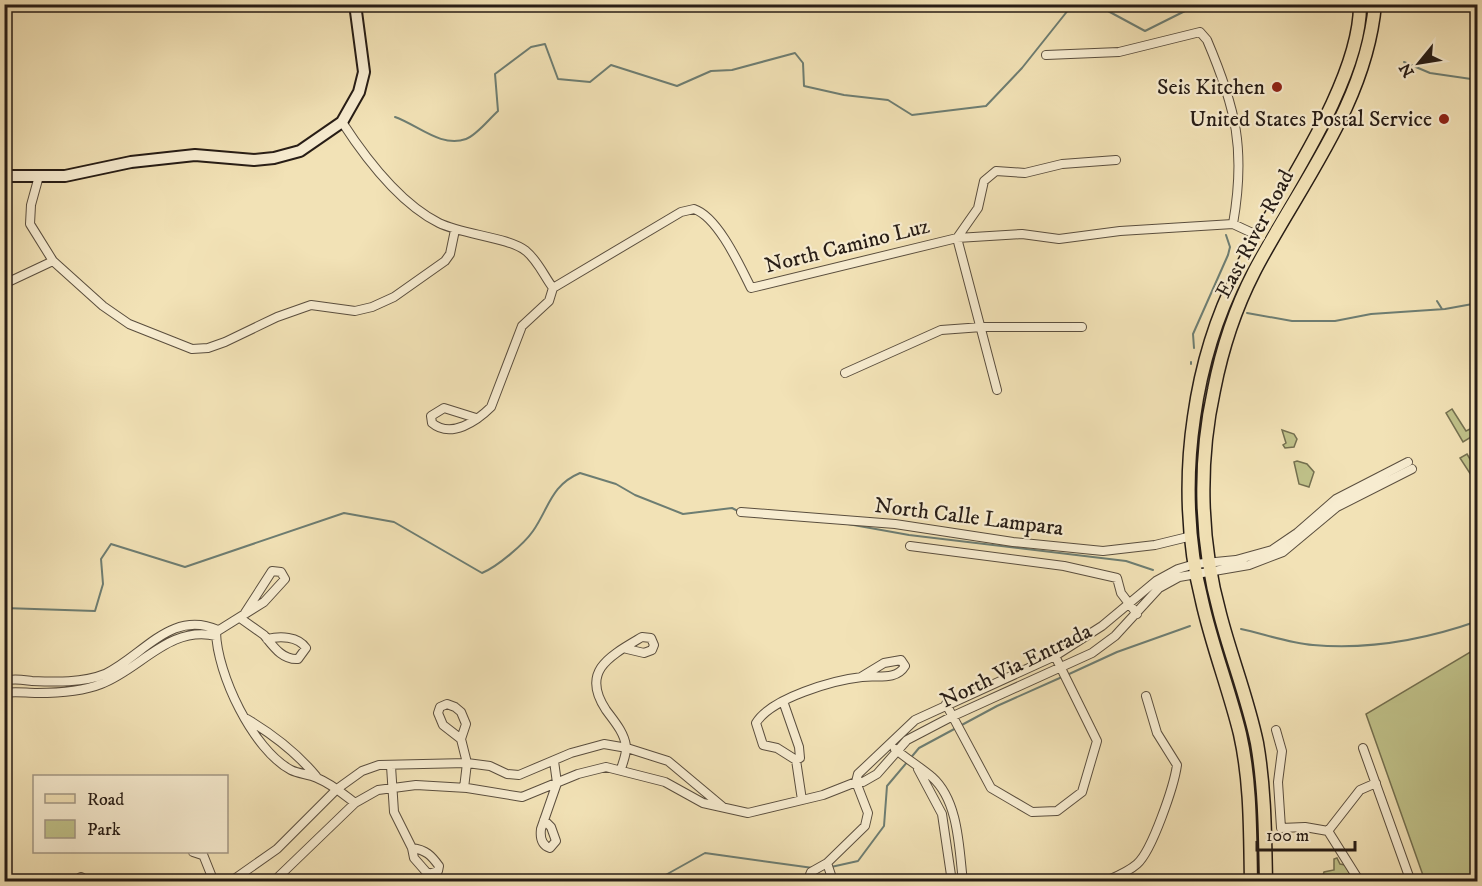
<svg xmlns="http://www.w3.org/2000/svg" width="1482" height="886" font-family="'IM FELL DW Pica',serif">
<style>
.green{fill:#c0c28a;stroke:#747050;stroke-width:1.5}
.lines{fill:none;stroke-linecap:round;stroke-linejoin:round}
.stream{stroke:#6d7d72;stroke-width:2}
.street-casing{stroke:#5a4e3e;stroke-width:10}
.secondary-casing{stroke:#271d16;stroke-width:14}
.primary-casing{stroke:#271d16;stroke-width:15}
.street{stroke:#f7ecd0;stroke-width:8}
.secondary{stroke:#f7ecd0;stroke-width:10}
.primary{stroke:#f2e2b6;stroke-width:12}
.poi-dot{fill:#8f2418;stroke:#f7ecd0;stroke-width:2}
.labels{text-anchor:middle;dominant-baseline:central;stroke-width:4.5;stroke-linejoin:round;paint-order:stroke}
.poi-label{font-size:22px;fill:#271d16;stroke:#f7ecd0;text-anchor:end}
.street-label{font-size:22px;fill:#271d16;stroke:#f7ecd0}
</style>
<rect width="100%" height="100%" fill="#f2e2b6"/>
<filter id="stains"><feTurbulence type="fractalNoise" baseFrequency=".00333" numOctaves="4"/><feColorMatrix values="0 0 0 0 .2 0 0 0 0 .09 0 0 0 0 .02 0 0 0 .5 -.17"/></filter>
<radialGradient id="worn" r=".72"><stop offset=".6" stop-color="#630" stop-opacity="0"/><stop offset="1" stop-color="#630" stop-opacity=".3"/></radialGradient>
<path class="green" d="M 1452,409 L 1466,431 L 1472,428 L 1476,434 L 1463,442 L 1446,413 Z
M 1282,430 L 1294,434 L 1297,439 L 1294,447 L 1285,448 L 1283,445 L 1286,443 Z
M 1467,454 L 1477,471 L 1471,475 L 1460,458 Z
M 1297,461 L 1307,464 L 1314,472 L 1309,487 L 1299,484 L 1294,462 Z
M 1477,648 L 1477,881 L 1425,881 L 1366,714 Z
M 1337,858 L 1340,864 L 1345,865 L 1354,881 L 1328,881 L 1326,879 L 1321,881 L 1324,872 L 1334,870 L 1334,859 Z"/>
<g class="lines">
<path class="stream" d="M 40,4 L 55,11 L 83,4
M 1095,4 L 1145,31 L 1199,4
M 1404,62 L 1430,73 L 1478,80
M 395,117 C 418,125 441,148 466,139 C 477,135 489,119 498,111 L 495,74 L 531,47 L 545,44 L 558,79 L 590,82 L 611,65 L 677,86 L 711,71 L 732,70 L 795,53 L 803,63 L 804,86 L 844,95 L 888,100 L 912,115 L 986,106 L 1022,68 L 1069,9 L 1087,4
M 1437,301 L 1442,309
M 1247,313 L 1292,321 L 1335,321 L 1371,314 L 1445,309 L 1478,303
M 1194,348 L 1193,334 L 1228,255 L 1230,247 L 1226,235
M 1191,364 L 1191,362
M 848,524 L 909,535 L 1126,561 L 1153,570
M 4,608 L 95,611 L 103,584 L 101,559 L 111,544 L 185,567 L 344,513 L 394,522 L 482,573 C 497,567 524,544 533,531 C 549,508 551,485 580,473 L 616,484 L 635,495 L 683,514 L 732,508 L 738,511
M 1241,629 C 1264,634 1289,643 1313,645 C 1370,650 1424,640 1478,621
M 1067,675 L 1117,652 L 1190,626
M 831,867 L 858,861 L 884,826 L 887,786 L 919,748 L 997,706 L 1062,677
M 653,882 L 705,853 L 813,868"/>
<defs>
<path id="street" d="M 1046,55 L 1119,52 L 1200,32 L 1207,40 C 1236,108 1246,150 1233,224
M 342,122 C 366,159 399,203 439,223 C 464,235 508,237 526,251 C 538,261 544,276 553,288
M 39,176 L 31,205 L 30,224 L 53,261 L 103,306 L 129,324 L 192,349 L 208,348 L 225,342 L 277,317 L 311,305 L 355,311 L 372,307 L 394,297 L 445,261 L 450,254 L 455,230
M 4,284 L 53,261
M 553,288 L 681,212 L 694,209 C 718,217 740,266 751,288 L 957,238 L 1022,234 L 1059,239 L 1120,231 L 1233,224 L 1261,237
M 845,373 L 941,330 L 982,327 L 1082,327
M 997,390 L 957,238 L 978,208 L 984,181 L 996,171 L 1025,173 L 1062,164 L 1116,160
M 476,418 L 444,408 L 431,416 L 432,423 C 451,439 477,421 491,407 L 522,326 L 549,301 L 553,288
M 1408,462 L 1336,499 L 1297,533 L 1272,550 L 1236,560 L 1195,564 L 1178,569 L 1156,581 L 1102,626 L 1055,656 L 915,720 L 858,774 L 856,782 L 863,782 L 877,774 L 907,740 L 951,717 L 1092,653 L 1115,636 L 1159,588 L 1179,577 L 1249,565 L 1283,552 L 1337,507 L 1412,469
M 741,512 L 895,524 L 1013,542 L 1103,551 L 1155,545 L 1192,536
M 910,546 L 1064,566 L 1117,578 L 1121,593 L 1137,614
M 245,613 L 272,571 L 281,572 L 285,579 L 264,602 L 216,632 C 217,674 253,750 291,770 C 299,774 309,774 317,778 C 332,784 343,794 355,803
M 240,618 L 264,635 C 273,646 282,660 298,659 L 306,648 C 298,636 280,636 267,639
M 4,681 C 13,678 23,680 32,681 C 55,682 83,683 105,674 C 143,656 171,609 218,630
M 4,693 C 15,691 26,693 37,693 C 58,693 81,692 101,684 C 141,669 169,625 216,636
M 783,701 L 799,747 L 800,758 L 796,760 L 777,748 L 763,745 L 756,723 C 771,698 834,680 862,677 C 877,675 896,681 905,666 L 901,660 L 884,663 L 861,677
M 946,704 L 991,788 L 1032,812 L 1057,811 L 1082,792 L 1097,741 L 1055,656
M 247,719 C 274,735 296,752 316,776
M 1276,730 L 1282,751 L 1278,782 L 1281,828 L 1305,827 L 1328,831 L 1360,882
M 461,739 L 443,725 L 438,713 L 440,707 L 447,704 L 455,707 L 461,712 L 466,724 L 461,739 L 467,763 L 464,788
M 1363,748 L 1411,882
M 895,749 C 907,759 920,767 932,777 C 959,801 959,849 963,882
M 796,760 L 802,800
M 391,766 L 394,812 L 412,848 L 414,858 L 428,874 L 438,871 L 439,866 C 431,855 426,850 412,848
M 621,769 C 623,762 627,753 626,746 C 624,732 614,721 606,710 C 580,671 610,656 642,637 L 651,638 L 654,645 L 652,650 L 644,653 L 627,649
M 918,769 L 942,814 L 952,882
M 544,820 L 551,827 L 556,841 L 550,848 C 541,845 540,837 541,829 L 557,783 L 554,761
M 1328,831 L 1360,790 L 1376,783
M 193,852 L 202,855
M 202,852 L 214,882
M 73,882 L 81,877 L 89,882
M 230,882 L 277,849 L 337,789 L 362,771 L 379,765 L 467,763 L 490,766 L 507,774 L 519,775 L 571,753 L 604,744 L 627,748 L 668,761 L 723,807
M 273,882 L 355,803 L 378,790 L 416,785 L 467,788 L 522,797 L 578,774 L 606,767 L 665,782 L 703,803 L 748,813 L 823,795 L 856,782 L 868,813 L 865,826 L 827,863 L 811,872 L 809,877 L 812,882
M 825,882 L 831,875 L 827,863
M 1104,882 C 1115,877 1128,872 1137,864 C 1152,851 1174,786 1177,765 L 1157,733 L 1146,696"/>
<path id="secondary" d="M 4,176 L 65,176 L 131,162 L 195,155 L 254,160 L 274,158 L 300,151 L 342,122 L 359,92 L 364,72 L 355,4"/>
<path id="primary" d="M 1251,882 C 1250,832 1251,783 1240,734 C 1229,689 1212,646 1202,601 C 1187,542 1185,477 1194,417 C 1201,367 1216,317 1239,272 C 1275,201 1361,84 1360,4
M 1266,882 C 1265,835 1265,789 1257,743 C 1248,699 1231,657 1220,614 C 1200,542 1198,463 1214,390 C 1222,349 1235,309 1254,272 C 1299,185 1366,105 1375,4"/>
</defs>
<use href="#street" class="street-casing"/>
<use href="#secondary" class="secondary-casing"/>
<use href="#primary" class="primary-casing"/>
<use href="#street" class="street"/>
<use href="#secondary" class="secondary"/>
<use href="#primary" class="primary"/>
</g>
<g class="poi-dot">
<circle cx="1277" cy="87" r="6"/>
<circle cx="1444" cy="119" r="6"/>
</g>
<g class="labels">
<g class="poi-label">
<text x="1265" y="87">Seis Kitchen</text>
<text x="1432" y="119">United States Postal Service</text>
</g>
<g class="street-label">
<text transform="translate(1255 234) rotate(-62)">East River Road</text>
<text transform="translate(847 246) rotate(-14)">North Camino Luz</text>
<text transform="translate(969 517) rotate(7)">North Calle Lampara</text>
<text transform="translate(1016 666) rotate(-26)">North Via Entrada</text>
</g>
</g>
<rect width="1482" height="886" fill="none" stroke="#f2e2b6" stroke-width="24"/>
<rect x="6" y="6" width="1470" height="874" fill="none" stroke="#271d16" stroke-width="3"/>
<rect x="12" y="12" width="1458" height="862" fill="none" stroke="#271d16" stroke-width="1.5"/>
<rect x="33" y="775" width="195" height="78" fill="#f7ecd0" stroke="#a49986" stroke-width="1.5"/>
<rect x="45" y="794" width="30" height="9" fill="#f2e2b6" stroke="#a49986" stroke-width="1.5"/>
<text x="87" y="805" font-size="18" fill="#271d16">Road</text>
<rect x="45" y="820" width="30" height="18" fill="#c0c28a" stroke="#a49986" stroke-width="1.5"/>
<text x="87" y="835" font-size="18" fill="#271d16">Park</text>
<g transform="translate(1419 63) rotate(240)" stroke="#f7ecd0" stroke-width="4.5" paint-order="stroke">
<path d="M0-4.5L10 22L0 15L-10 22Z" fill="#271d16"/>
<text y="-9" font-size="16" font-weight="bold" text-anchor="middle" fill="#271d16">N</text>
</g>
<path d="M1257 841v9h98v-9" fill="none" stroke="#271d16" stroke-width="3"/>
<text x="1266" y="841" font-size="18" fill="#271d16" stroke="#f7ecd0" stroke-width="4.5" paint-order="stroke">100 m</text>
<rect width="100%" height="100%" filter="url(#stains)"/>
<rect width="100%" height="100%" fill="url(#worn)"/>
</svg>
